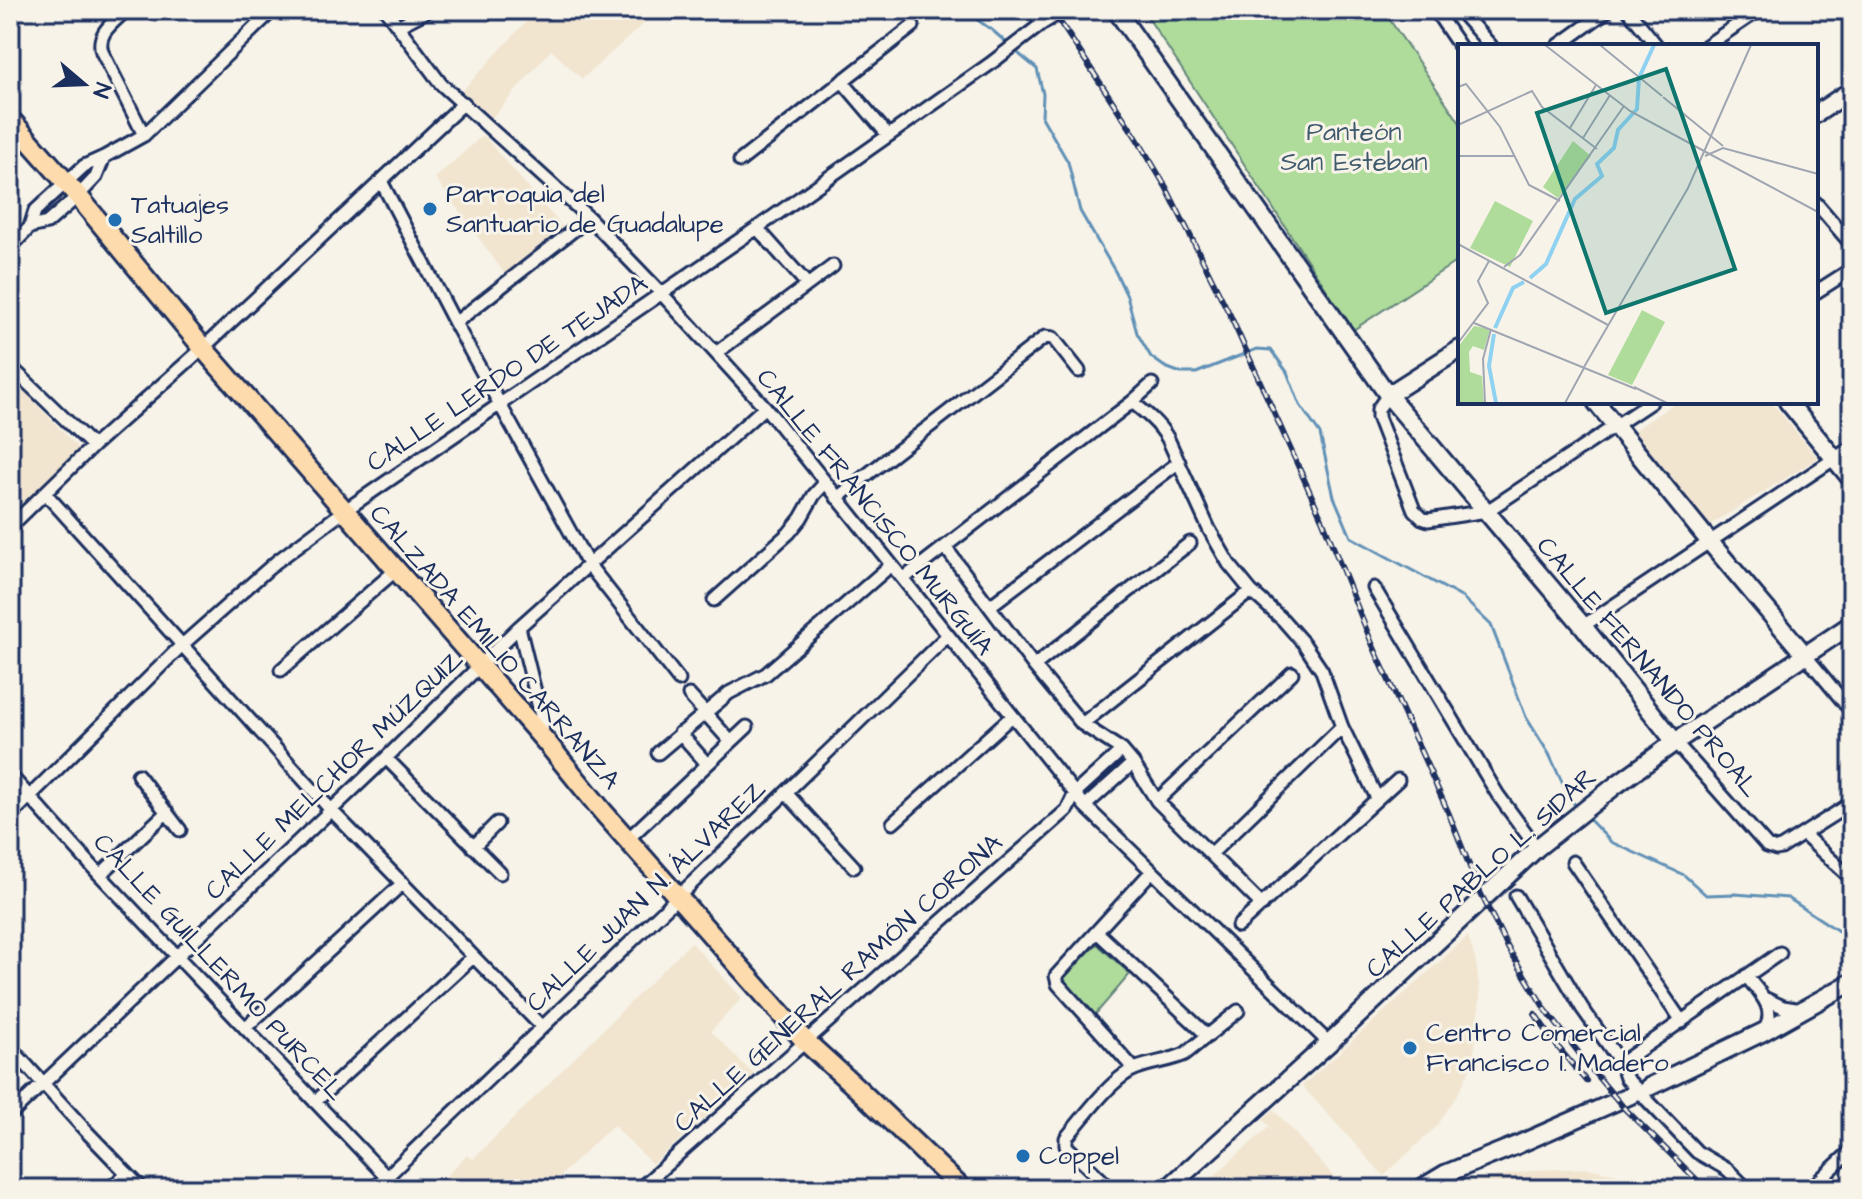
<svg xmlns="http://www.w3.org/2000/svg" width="1862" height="1199" font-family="'Architects Daughter',sans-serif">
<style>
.built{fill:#f1e5d0}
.green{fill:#afdc9a;stroke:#65867c;stroke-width:2}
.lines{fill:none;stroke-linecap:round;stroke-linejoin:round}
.stream{stroke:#6190b6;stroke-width:3}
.street-casing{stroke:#1b2f5e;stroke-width:17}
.secondary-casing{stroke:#1b2f5e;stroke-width:22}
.primary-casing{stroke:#1b2f5e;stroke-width:24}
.street{stroke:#f7f3e8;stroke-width:11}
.secondary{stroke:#f7f3e8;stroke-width:16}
.primary{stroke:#fedbac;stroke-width:18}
.rail-casing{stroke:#1b2f5e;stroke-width:6}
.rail{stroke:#f7f3e8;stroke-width:3;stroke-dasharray:9;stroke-linecap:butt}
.poi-dot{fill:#1f6fb2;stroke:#f7f3e8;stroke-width:3}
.labels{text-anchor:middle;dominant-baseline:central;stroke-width:6;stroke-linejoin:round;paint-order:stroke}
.park-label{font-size:26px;fill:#405a6d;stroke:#f7f3e8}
.poi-label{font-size:26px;fill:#1b2f5e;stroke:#f7f3e8;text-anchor:start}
.street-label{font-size:26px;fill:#1b2f5e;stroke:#f7f3e8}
.inset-river{fill:none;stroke:#8fd1f1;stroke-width:4}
.inset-road{fill:none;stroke:#9fa5b1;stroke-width:2}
.view{fill:#0f766e;fill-opacity:0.15;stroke:#0f766e;stroke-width:4}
.inset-edge{fill:none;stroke:#1b2f5e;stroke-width:4}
</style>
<rect width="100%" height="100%" fill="#f7f3e8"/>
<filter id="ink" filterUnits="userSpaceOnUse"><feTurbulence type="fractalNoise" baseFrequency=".0125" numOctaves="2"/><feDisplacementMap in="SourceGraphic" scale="16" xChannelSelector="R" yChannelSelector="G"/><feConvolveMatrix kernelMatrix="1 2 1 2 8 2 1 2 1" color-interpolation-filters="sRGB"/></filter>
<g filter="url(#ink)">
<path class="built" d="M 537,10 L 659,10 L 582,79 L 551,50 L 492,118 L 461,92 Z
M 483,135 L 565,230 L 507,277 L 435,178 Z
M 10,376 L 80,450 L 10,516 Z
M 1676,402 L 1771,402 L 1818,458 L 1710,525 L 1629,434 Z
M 1468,936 L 1476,962 L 1480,994 L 1478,1029 L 1471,1067 L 1459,1092 L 1437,1126 L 1384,1176 L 1302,1086 Z
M 691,942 L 742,998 L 711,1031 L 754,1075 L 652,1164 L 613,1125 L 547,1189 L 433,1189 L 467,1155 L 473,1159 Z
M 1274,1110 L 1345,1189 L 1199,1189 L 1269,1127 L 1274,1132 L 1263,1119 Z
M 1587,1168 L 1636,1178 L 1658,1189 L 1462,1189 L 1480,1179 L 1535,1170 Z"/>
<path class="green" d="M 1143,10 L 1383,10 L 1460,123 L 1460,259 L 1353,330 Z
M 1097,944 L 1130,974 L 1094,1016 L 1059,982 Z"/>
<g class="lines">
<path class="stream" d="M 963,10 L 992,30 L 1008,44
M 1013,49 L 1037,69 L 1043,94 L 1042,117 L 1068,162 L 1080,211 L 1116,273 L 1127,296 L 1137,333 L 1151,357 L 1165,367 L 1181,373 L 1196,373 L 1257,349 L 1271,350 L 1287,372 L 1300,405 L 1320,434 L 1334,497 L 1351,537 L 1463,598 L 1491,625 L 1526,717 L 1549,754 L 1570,799 L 1579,809
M 1587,817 L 1611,842 L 1684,875 L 1706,895 L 1735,894 L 1788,898 L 1852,940"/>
<defs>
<path id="street" d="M 126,10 C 113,23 96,33 102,52 L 144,135
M 386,10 L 441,84 L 589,218 L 662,294 L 765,407 L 1085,806 L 1329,1043
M 1033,10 L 1043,23
M 1435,10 L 1460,47
M 1459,10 L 1491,46
M 1628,10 L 1657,46
M 398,26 L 429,10
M 1558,46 L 1608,10
M 1706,46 L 1759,10
M 842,81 L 888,135
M 740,161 L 913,26
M 381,181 L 455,323 L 588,564 L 679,680
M 1816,203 L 1852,245
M 30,227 L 47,223 L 78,196 L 96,177 L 104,157
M 757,228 L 807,284
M 10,248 L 30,227 L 35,211 L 84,166 L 104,157 L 144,135 L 273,10
M 1816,292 L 1852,269
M 455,323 L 589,218
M 716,353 L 833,266
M 10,366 L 93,446
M 1388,395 L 1378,409 L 1378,417 L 1414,510 L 1422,518 L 1428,520 L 1487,511 L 1651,402
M 1132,402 C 1146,413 1159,423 1168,439 L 1209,529 L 1229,564 L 1251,591 L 1283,620 L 1304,644 L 1322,671 L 1342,727 L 1377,798
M 45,493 L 331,810 L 542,1027
M 837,498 L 1045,337 L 1053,338 L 1079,371
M 10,527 L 93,446 L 203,348 L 464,103
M 945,547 L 1034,666 L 1082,724 L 1122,750 L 1133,763 L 1157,801 L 1262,905
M 903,579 L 1132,402 L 1152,384
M 1374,588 L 1498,795 L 1537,848
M 714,600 L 789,533 L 801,518 L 814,495 L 825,483
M 990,606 L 1179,462
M 1583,626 L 1852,447
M 519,627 L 542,720 L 543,738
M 1805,655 L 1852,712
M 1034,666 L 1190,543
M 281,670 L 396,570
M 689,695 L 731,742
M 1082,724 L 1251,591
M 680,733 L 707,764
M 1675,742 L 1767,846 L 1776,849 L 1781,848 L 1852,803
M 658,753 L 729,693 L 766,674 L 891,565
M 386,758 L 500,873
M 10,775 L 100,875 L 398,1189
M 138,775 L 180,830
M 786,793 L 854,867
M 1157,801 L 1292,673
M 1085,806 L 1133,763
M 10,816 L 181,646 L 276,562 L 344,511 L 757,228 L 990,64 L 1043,23 L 1064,10
M 893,823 L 1012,716
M 1803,834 L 1852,879
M 628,839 L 747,727
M 473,847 L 497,823
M 1211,854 L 1342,727
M 1573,862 L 1682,1022
M 100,875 L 167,812
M 1516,896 L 1582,1008 L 1621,1063 L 1626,1078 L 1697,1152 L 1728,1170 L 1747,1189
M 1238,926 L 1398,780
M 1097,932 L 1208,1036
M 1746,976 C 1760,993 1778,1009 1764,1031
M 1766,999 L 1783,1007 L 1802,1010
M 245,1028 L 403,883
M 10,1047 L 86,1131 L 142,1189
M 1621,1063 L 1780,953
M 1134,1069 L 1058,984 L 1056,976 L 1152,871
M 315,1102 L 473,957
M 10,1115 L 386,758 L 519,627 L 765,407
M 110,1189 L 127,1173
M 374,1189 C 566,1004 758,821 948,635
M 639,1189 L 1067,810 L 1075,793 L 1122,750
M 1111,1189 L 1066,1146 L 1066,1138 C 1083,1118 1113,1076 1137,1068 C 1153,1062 1170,1061 1185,1054 L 1238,1011
M 1810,1189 L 1852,1150"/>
<path id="secondary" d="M 1116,10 L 1388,395 L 1583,626 L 1675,742
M 1816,114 L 1852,90
M 1388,395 L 1460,349
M 1596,402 L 1709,541 L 1805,655
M 1788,402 L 1852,480
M 1649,1087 L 1763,1032 L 1852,982
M 1167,1189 L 1329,1043 L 1537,848 L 1616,785 L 1675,742 L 1852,624
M 1420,1189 L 1445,1174 L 1517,1145 L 1631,1095"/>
<path id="primary" d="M 10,119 L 78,196 L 203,348 L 547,743 L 603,812 L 805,1041 L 859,1090 L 962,1189"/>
</defs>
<use href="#street" class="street-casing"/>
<use href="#secondary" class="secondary-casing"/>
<use href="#primary" class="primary-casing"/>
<use href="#street" class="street"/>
<use href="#secondary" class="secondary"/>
<use href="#primary" class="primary"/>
<defs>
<path id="rail" d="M 1052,10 L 1136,137 L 1166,187 L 1230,315 L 1322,519 L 1371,641 L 1449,814 L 1479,890 L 1508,948 L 1545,1009 L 1592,1070 L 1624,1108 L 1706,1189
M 1535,1014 L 1557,1046 L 1586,1081"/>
</defs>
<use href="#rail" class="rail-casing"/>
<use href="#rail" class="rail"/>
</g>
</g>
<g class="poi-dot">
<circle cx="430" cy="209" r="8"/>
<circle cx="115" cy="220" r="8"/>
<circle cx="1410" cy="1048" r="8"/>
<circle cx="1023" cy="1156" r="8"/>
</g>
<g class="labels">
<g class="park-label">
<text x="1354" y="132">Panteón<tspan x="1354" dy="30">San Esteban</tspan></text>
</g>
<g class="poi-label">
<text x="446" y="194">Parroquia del<tspan x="446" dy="30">Santuario de Guadalupe</tspan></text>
<text x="131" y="205">Tatuajes<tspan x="131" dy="30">Saltillo</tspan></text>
<text x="1426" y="1033">Centro Comercial<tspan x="1426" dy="30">Francisco I. Madero</tspan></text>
<text x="1039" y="1156">Coppel</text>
</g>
<g class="street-label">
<text transform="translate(507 373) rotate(-34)">CALLE LERDO DE TEJADA</text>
<text transform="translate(875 512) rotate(51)">CALLE FRANCISCO MURGUÍA</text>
<text transform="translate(495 647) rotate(49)">CALZADA EMILIO CARRANZA</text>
<text transform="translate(1648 667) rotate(50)">CALLE FERNANDO PROAL</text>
<text transform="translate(334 775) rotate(-44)">CALLE MELCHOR MÚZQUIZ</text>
<text transform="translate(1481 873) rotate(-42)">CALLE PABLO L. SIDAR</text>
<text transform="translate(646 896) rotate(-44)">CALLE JUAN N. ÁLVAREZ</text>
<text transform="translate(219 967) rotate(47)">CALLE GUILLERMO PURCEL</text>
<text transform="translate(838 983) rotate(-42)">CALLE GENERAL RAMÓN CORONA</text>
</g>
</g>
<g transform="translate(1458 44)">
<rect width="360" height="360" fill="#f7f3e8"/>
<path d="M 115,97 L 133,112 L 100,154 L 85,143 ZM 37,157 L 75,177 L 52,223 L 12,204 ZM 184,266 L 207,278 L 174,341 L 150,331 ZM 16,282 L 32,285 L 26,306 L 15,302 L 11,308 L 12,328 L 24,332 L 26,359 L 0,359 L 0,303 Z" fill="#afdc9a"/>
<path class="inset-river" d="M 72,234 L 88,220 L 117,155 L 144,132 L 139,120 L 156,104 L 160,86 L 179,65 L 181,34 L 196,1M 37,284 L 55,244 L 66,238M 36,290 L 31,322 L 38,359"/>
<path class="inset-road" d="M 87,1 L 172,67 L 246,107M 142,1 L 204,52M 0,43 L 8,40 L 42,83 L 71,141 L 102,157M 205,53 L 265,102M 0,81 L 74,47 L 84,63 L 139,105M 112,84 L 138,41M 125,94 L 152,51M 246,107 L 360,168M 0,112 L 56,112M 247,112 L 265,104 L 360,130M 0,200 L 150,281M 46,223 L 62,211 L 166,62M 16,279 L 178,345M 0,299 L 30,259 L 20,237 L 31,217M 126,323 L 230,144 L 293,1M 176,343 L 209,359M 27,359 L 25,315 L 33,285M 107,359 L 126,324"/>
<path class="view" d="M 208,25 L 277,225 L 148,269 L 79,69 Z"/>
<rect width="360" height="360" class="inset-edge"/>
</g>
<rect width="1862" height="1199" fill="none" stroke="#f7f3e8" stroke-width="40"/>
<rect x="20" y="20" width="1822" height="1159" fill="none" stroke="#1b2f5e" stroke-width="3" filter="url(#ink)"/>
<g transform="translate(84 84) rotate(109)" stroke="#f7f3e8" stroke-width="6" paint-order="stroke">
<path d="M0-6L14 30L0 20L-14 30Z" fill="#1b2f5e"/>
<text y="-12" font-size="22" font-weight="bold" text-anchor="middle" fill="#1b2f5e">N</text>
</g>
</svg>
